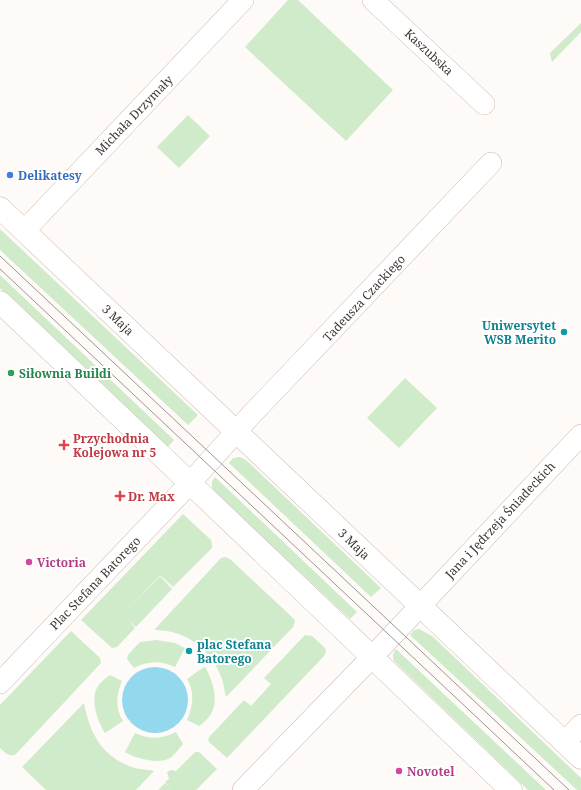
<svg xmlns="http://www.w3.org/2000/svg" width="581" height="790" font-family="'Noto Serif',serif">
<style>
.green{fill:#cfebc9}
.water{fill:#93d8ed}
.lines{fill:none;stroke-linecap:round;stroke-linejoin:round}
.minor-casing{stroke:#cebbb1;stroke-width:22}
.tertiary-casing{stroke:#cebbb1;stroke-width:23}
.minor{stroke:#fff;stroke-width:21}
.tertiary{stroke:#fff;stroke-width:22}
.tram{stroke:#9c9693;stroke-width:1}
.shop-dot{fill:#3f7fe0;stroke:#fff;stroke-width:1.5}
.culture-dot{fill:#0f9aa8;stroke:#fff;stroke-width:1.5}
.leisure-dot{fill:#2e9e5b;stroke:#fff;stroke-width:1.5}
.health-dot{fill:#e0444e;stroke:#fff;stroke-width:1.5}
.hotel-dot{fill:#d1479c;stroke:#fff;stroke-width:1.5}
.labels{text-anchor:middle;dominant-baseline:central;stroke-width:4;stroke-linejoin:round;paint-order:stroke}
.street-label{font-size:12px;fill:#3f3733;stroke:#fff}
.shop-label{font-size:12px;font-weight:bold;fill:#366cbe;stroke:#fff;text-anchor:start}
.culture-label{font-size:12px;font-weight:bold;fill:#0d838f;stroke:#fff;text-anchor:end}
.leisure-label{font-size:12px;font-weight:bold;fill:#27864d;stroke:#fff;text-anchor:start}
.health-label{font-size:12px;font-weight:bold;fill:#be3a42;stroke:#fff;text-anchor:start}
.hotel-label{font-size:12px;font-weight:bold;fill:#b23c85;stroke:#fff;text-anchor:start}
</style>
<rect width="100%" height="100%" fill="#fefaf8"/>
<path class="green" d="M 288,0 L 298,0 L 393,90 L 346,141 L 245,47 Z
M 581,23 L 581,32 L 552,62 L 550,53 Z
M 188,115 L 210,136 L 179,168 L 157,147 Z
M 0,229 L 198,415 L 188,425 L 0,250 Z
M 0,275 L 174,440 L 168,447 L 0,288 Z
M 405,378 L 437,408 L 399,448 L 367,418 Z
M 240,457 L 246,460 L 381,588 L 371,597 L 229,463 L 233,458 Z
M 215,477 L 357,612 L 350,619 L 214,491 C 211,486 211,482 215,477 Z
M 183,514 L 211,540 L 212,544 L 212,548 L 173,587 L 160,575 L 122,616 L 160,576 L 172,589 L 136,627 L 129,621 L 135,628 L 117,647 L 112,648 L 81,620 Z
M 225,557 L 230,559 L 294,619 L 295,622 L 293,627 L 226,697 C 224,691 224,685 222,679 C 212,650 186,630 155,630 L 155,629 L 221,558 Z
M 419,629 L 432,636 L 581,778 L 581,790 L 577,790 L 410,635 L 414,630 Z
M 71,631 L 100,658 L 101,663 L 16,754 C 9,758 5,752 0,748 L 0,705 Z
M 305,635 L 312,636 L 325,648 L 326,652 L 324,656 L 227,758 L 209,742 L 208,739 L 210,736 L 244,700 L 251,706 L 271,684 L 264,678 Z
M 156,640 L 175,643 L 185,648 L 175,667 C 161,660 147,661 134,668 L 127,659 L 128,655 L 140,642 Z
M 396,649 L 546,790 L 528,790 L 394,661 C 392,656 393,653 396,649 Z
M 204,667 L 206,668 C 216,689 222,711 199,726 L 187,720 C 193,706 195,692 187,679 Z
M 110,675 L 122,681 C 116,695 115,708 123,721 L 105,733 C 98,723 90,700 97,688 C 99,683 106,678 110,675 Z
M 84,703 C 90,735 103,758 135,768 C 141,770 148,769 154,771 L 136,790 L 46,790 L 22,767 Z
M 176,732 L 183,744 C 179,748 175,755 170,758 C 159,765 134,758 125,752 L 135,733 C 149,740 162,739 176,732 Z
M 195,752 L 199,752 L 217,769 L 196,790 L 158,790 L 165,783 L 172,789 L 165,782 L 169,779 L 167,772 L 171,770 L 176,771 Z"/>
<path class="water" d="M122 700a33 33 0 1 1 66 0a33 33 0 1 1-66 0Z"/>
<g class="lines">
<defs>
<path id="minor" d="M 373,0 L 484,104
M 24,231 L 243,0
M 0,683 L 190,483 L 251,415 L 491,163
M 565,742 L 581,725
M 243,790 L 372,657 L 581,435"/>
<path id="tertiary" d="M 0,208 L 581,758
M 0,302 L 190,483 L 511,790"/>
</defs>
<use href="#minor" class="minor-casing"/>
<use href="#tertiary" class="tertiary-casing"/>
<use href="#minor" class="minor"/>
<use href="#tertiary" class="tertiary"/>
<path class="tram" d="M 0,256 L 569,790
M 0,269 L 554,790"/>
</g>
<circle class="shop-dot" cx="10" cy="175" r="4"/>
<g class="culture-dot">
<circle cx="564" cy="332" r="4"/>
<circle cx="189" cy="651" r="4"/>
</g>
<circle class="leisure-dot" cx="11" cy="373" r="4"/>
<g class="health-dot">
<path d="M62 439h4v4h4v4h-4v4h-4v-4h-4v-4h4z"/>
<path d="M118 490h4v4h4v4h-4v4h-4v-4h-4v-4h4z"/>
</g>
<g class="hotel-dot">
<circle cx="29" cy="562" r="4"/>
<circle cx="399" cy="771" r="4"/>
</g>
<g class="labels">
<g class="street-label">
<text transform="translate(429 52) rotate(43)">Kaszubska</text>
<text transform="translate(134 115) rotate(-46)">Michała Drzymały</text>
<text transform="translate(364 298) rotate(-47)">Tadeusza Czackiego</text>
<text transform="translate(118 320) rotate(44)">3 Maja</text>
<text transform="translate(500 520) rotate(-47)">Jana i Jędrzeja Śniadeckich</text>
<text transform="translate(354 544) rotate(44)">3 Maja</text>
<text transform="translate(95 583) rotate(-46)">Plac Stefana Batorego</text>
</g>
<g class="shop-label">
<text x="18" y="175">Delikatesy</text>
</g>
<g class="culture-label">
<text x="556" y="325">Uniwersytet<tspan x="556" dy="14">WSB Merito</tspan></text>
<text x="197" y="644" text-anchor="start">plac Stefana<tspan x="197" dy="14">Batorego</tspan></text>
</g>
<g class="leisure-label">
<text x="19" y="373">Siłownia Buildi</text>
</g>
<g class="health-label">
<text x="73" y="438">Przychodnia<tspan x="73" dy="14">Kolejowa nr 5</tspan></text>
<text x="128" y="496">Dr. Max</text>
</g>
<g class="hotel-label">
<text x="37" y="562">Victoria</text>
<text x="407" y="771">Novotel</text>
</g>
</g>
</svg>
